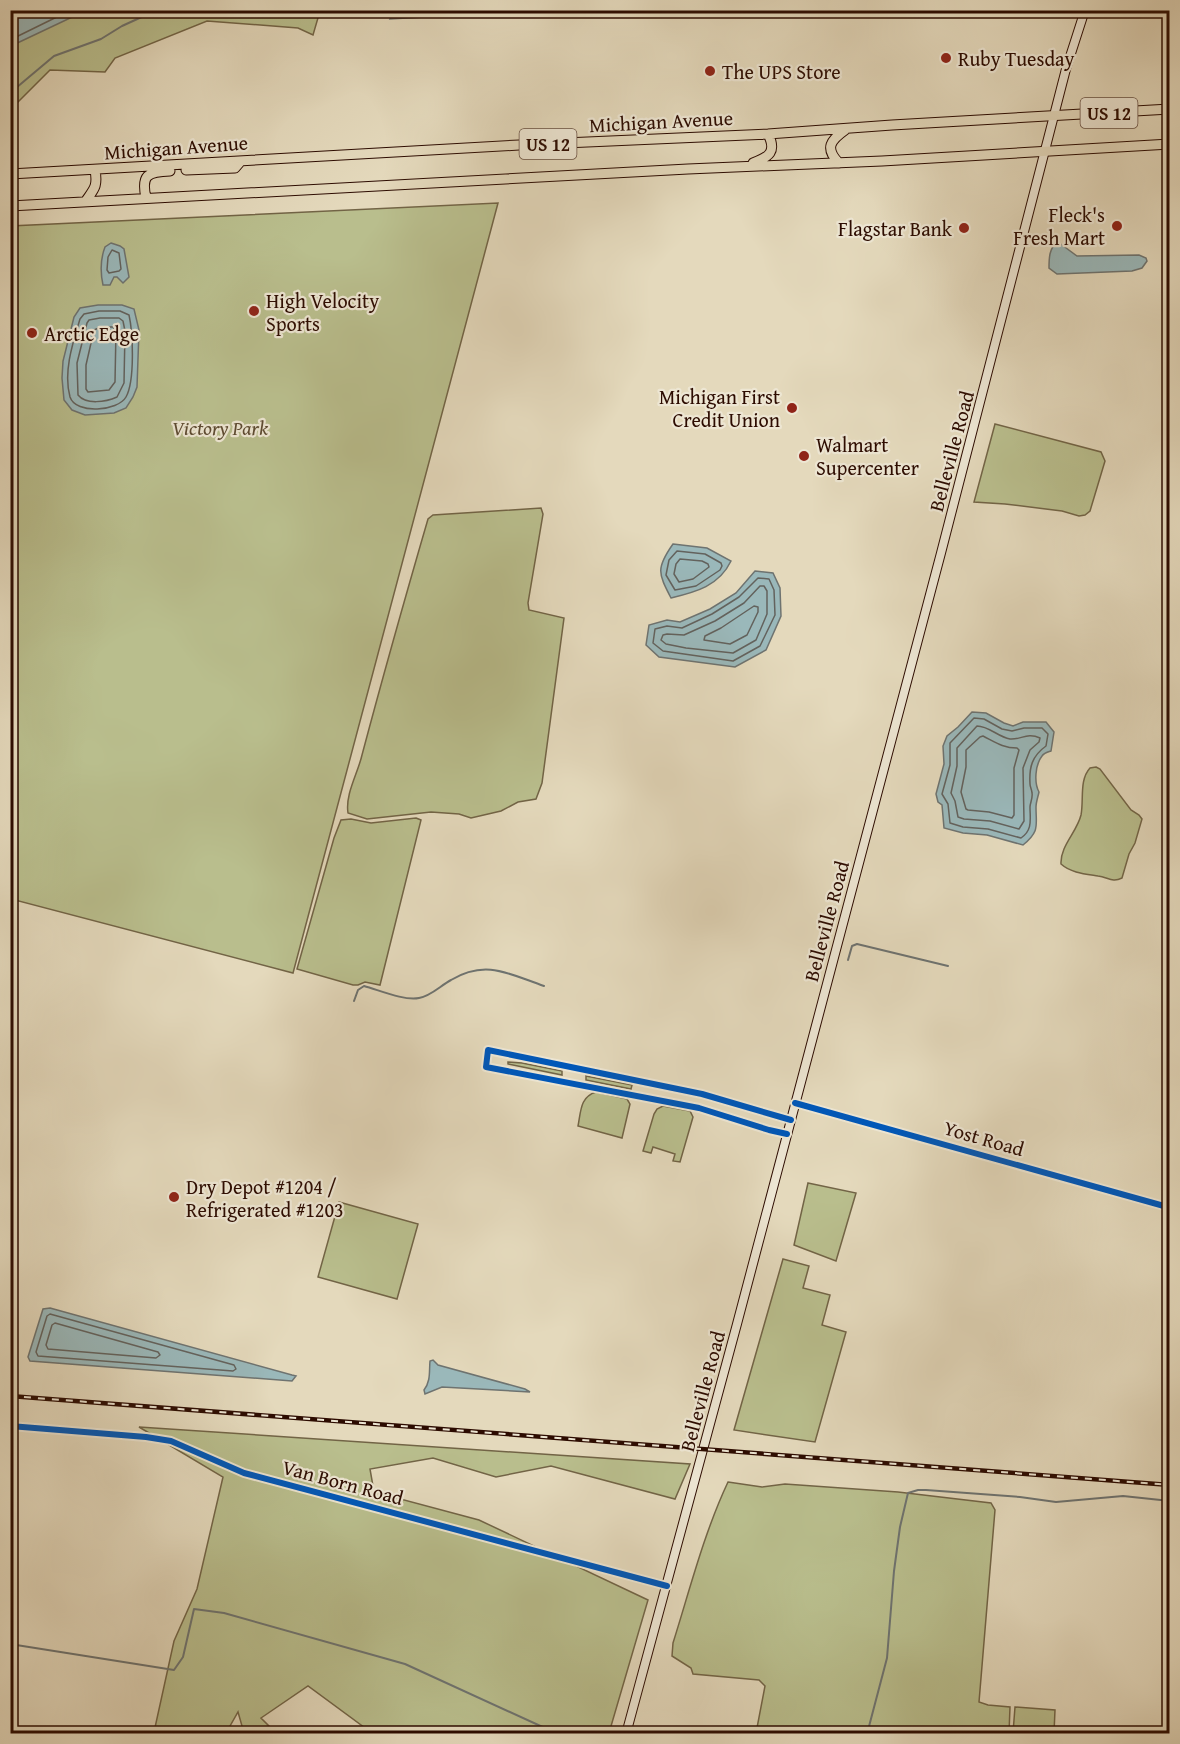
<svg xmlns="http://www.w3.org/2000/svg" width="1180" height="1744" font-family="'Gentium Book Plus',serif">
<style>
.green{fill:#b9be8d;stroke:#726446;stroke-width:1.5}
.water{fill:#9ab8ba;stroke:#6e7370;stroke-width:1.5}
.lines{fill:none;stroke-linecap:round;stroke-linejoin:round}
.shore{stroke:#63625d;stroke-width:1.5}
.stream{stroke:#6e7370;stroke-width:2}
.street-casing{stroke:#5a3e2f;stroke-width:8}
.secondary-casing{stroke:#2c0b00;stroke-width:10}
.primary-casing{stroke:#2c0b00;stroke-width:11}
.street{stroke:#ede6d3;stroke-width:6}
.secondary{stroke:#ede6d3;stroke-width:8}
.primary{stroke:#e4d9bc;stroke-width:9}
.rail-casing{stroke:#2c0b00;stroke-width:4.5}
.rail{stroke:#ede6d3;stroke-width:2;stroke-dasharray:7;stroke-linecap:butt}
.cycleway-casing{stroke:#ede6d3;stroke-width:10}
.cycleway{stroke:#0057b8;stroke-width:6}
.poi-dot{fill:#8f2418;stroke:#ede6d3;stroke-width:2}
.labels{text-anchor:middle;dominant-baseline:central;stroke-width:4.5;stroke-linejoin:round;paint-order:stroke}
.shield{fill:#ede6d3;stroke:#664d3f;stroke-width:1.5}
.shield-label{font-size:18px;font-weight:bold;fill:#2c0b00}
.poi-label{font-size:20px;fill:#2c0b00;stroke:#ede6d3;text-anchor:start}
.street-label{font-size:20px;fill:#2c0b00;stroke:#ede6d3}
.park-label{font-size:20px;font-style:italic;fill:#5d4a31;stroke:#ede6d3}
</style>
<rect width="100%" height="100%" fill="#e4d9bc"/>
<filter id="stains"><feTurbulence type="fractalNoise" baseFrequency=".00333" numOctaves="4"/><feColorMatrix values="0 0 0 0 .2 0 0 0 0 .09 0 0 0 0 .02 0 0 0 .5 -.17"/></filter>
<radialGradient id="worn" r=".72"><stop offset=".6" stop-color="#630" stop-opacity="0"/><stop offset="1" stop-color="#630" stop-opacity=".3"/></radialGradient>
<path class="green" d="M 11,11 L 320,11 L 313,35 L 298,28 L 207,21 L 115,58 L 105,72 L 50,70 L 11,109 Z
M 498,203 L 293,973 L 11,899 L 10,226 Z
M 995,424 L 1101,452 L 1105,461 L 1090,511 L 1085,515 L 1079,516 L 1062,511 L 1005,504 L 974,502 Z
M 541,508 L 543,514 L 528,603 L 529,610 L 564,618 L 542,783 L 536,799 L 518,802 L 501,811 L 471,818 L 459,814 L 431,812 L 367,819 L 348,813 C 345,794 358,773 362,755 C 383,676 405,598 428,519 L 433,515 Z
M 1096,767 L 1100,769 L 1131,810 L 1139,815 L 1142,819 L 1135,843 L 1129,854 L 1122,878 C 1112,883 1108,877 1098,876 C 1085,874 1071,873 1061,864 C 1060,846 1077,832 1081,815 C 1084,800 1079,780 1090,768 Z
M 416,818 L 421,820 L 380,985 L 365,982 L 358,985 L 353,985 L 297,969 L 334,838 L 341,820 L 351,819 L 371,823 Z
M 508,1062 L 522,1063 L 562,1071 L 562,1075 L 508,1064 Z
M 586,1076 L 632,1085 L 631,1089 L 586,1080 Z
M 596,1092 L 627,1099 L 630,1104 L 622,1138 L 578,1126 C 581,1111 580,1097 596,1092 Z
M 663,1106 L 690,1111 L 693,1117 L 680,1162 L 673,1161 L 675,1154 L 653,1147 L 651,1153 L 643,1151 L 654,1114 L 657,1109 Z
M 808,1183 L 856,1193 L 836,1261 L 794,1245 Z
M 339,1202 L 418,1224 L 397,1299 L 318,1277 Z
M 783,1259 L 809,1266 L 803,1288 L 830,1295 L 822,1325 L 846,1332 L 815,1442 L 734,1430 Z
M 139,1427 L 690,1464 L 675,1499 L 551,1466 L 496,1477 L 433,1458 L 370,1469 L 374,1492 L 479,1520 L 648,1600 L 609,1733 L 372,1733 L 308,1686 L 261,1718 L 276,1733 L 244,1733 L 238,1712 L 226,1733 L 154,1732 L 174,1641 L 197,1589 L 223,1477 Z
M 728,1482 L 762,1487 L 785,1484 L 898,1492 L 991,1503 L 995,1510 L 979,1702 L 988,1705 L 1010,1707 L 1009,1733 L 756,1733 L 765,1686 L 759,1680 L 693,1674 L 691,1668 L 672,1656 L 673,1643 C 690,1589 704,1533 728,1482 Z
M 1015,1707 L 1055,1710 L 1054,1733 L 1013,1733 Z"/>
<path class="water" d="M 11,10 L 85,10 L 85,11 L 11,46 Z
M 394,10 L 537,10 L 537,11 L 390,19 Z
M 1058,242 L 1077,256 L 1139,255 L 1146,258 L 1147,261 L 1142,268 L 1132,271 L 1057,274 L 1049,268 C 1049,259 1049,247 1058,242 Z
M 111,243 L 120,246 L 124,249 L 129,277 L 123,283 L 117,277 L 114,277 L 110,285 L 103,285 C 100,271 100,260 105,247 Z
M 98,305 L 122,305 L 134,309 L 139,330 L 137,387 L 133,397 L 126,408 L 114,413 L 85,415 L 72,410 L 64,400 L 62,378 L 63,361 L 74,317 L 80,308 Z
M 673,544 L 707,548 L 731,561 C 719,586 696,592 671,598 C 658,573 656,568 673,544 Z
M 755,571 L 773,573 L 780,588 L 781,616 L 766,650 L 735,667 L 659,657 L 646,645 L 649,625 L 667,620 L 680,622 L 710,609 L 736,593 Z
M 972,712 L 986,713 L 1004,723 L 1013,726 L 1023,722 L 1046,722 L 1054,732 L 1051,751 C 1048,752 1044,753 1042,756 C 1035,765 1034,783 1039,792 C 1038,797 1036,802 1036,807 C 1036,826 1040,831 1023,845 L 987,835 L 963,833 L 944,828 L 942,805 L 938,802 L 936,794 L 944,764 L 943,746 L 947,736 L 958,727 Z
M 50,1308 L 292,1375 L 296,1376 L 292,1381 L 30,1361 L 28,1357 L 43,1309 Z
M 433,1360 L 438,1365 L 525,1389 L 530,1392 L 442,1387 L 425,1394 L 424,1390 C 431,1381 429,1371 430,1361 Z"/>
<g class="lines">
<path class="shore" d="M 10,40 L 71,10
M 112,250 L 119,253 L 121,269 L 119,271 L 109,273 L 107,270 L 108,257 Z
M 99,311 L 120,311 L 129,315 C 133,333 135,381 126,397 C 118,411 76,415 70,397 C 63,372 73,342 80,319 L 84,314 Z
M 100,318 L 119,318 L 123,321 L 125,331 L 124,383 L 117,397 C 106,402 86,405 78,395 L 77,363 L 87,323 L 89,320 Z
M 101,327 L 113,327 L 116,330 L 115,382 L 109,390 L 88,392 L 86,389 L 86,365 L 94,330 Z
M 677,551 L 705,554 L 721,563 L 722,566 L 720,570 L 696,586 L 675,590 L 666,575 L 669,560 Z
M 680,559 L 702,561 L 708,564 L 709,567 L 693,579 L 679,582 L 674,574 L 676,564 Z
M 758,578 L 769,579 L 774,590 L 775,615 L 760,646 L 733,661 L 663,651 L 653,643 L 655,629 L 667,626 L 682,628 L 712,614 L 739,597 Z
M 760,586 L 764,586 L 767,591 L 767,614 L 756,640 L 733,653 L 686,648 L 666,644 L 661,640 L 663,635 L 667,634 L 684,635 L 715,621 L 744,603 Z
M 754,606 L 758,607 L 758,612 L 747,635 L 730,644 L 704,640 L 705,636 L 721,628 Z
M 974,718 L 984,719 L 1002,729 L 1012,731 L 1024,728 L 1042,728 L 1048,734 L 1046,746 C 1032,756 1029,767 1030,784 C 1030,787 1032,790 1032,793 C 1033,798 1030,803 1030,807 C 1030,819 1033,830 1021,838 L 988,829 L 963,827 L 950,823 L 948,804 L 942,794 L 950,765 L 950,743 Z
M 977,726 C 989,726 998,737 1010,739 C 1021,740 1027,732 1040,738 L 1039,742 L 1030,750 L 1023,768 L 1024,821 L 1019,829 L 990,821 L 964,819 L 958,817 L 955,801 L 951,793 L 957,766 L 957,748 Z
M 983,736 C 995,742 1003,748 1017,748 L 1019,750 L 1014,768 L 1014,815 L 1012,818 L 989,812 L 968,810 L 966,809 L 961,792 L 966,767 L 966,750 L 980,737 Z
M 50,1314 L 234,1365 L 236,1369 L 233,1371 L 38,1356 L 36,1352 L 47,1316 Z
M 55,1323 L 158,1352 L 160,1355 L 156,1358 L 48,1349 L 46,1345 L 52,1325 Z"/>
<path class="stream" d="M 10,93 L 54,56 L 101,39 L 122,26 L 157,10
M 848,960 L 852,946 L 857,944 L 948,966
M 354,1001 L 358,990 L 364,986 C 379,990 404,1001 419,998 C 431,996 440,986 451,980 C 486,959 509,974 544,986
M 10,1644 L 174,1670 L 183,1657 L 194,1609 L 224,1613 L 405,1664 L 558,1734
M 867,1734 L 887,1658 L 894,1571 L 900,1527 L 908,1493 L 918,1490 L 926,1490 L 1020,1497 L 1056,1502 L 1123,1496 L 1170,1501"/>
<defs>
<path id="street" d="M 795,1103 L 1164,1206
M 787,1134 L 769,1130 L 699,1108 L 486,1067 L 488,1050 L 702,1094 L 791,1120
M 10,1426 L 146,1437 L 171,1441 L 244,1473 L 667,1586"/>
<path id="secondary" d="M 626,1734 L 737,1324 L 941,553 L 1066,69 L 1085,10"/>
<path id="primary" d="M 753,163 C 769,157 777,152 768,134
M 839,163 C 824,148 831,140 845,130
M 186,170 L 235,168 L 241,161
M 10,174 L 519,145 L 768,134 L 892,125 L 1170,109
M 146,198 C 141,175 147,172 170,171
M 85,202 C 94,189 98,187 95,170
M 10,206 L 688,169 L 882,161 L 1170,144"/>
</defs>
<use href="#street" class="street-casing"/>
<use href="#secondary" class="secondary-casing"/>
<use href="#primary" class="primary-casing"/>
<use href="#street" class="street"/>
<use href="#secondary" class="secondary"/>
<use href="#primary" class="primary"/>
<defs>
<path id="rail" d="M 10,1396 L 1170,1485"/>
</defs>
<use href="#rail" class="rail-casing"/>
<use href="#rail" class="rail"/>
<defs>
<path id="cycleway" d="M 795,1103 L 1164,1206
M 787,1134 L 769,1130 L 699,1108 L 486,1067 L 488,1050 L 702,1094 L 791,1120
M 10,1426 L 146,1437 L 171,1441 L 244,1473 L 667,1586"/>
</defs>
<use href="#cycleway" class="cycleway-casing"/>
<use href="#cycleway" class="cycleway"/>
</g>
<g class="poi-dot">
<circle cx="946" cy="58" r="6"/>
<circle cx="710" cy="71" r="6"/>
<circle cx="1117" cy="226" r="6"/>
<circle cx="964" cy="228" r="6"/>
<circle cx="254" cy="311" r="6"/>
<circle cx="32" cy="333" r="6"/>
<circle cx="792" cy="408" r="6"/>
<circle cx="804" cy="456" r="6"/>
<circle cx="174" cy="1197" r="6"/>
</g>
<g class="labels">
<g class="shield">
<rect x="1080.5" y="98" width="57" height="30" rx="4.5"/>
<rect x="519.5" y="129" width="57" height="30" rx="4.5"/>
</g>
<g class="shield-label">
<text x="1109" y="113">US 12</text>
<text x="548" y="144">US 12</text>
</g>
<g class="poi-label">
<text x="958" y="58">Ruby Tuesday</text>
<text x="722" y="71">The UPS Store</text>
<text x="1105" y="214" text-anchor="end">Fleck's<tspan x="1105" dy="23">Fresh Mart</tspan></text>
<text x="952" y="228" text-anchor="end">Flagstar Bank</text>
<text x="266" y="300">High Velocity<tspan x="266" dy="23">Sports</tspan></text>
<text x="44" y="333">Arctic Edge</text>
<text x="780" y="396" text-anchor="end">Michigan First<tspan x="780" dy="23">Credit Union</tspan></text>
<text x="816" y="444">Walmart<tspan x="816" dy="23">Supercenter</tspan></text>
<text x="186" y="1186">Dry Depot #1204 /<tspan x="186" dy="23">Refrigerated #1203</tspan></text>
</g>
<g class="street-label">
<text transform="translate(661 121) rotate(-3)">Michigan Avenue</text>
<text transform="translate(176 147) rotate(-4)">Michigan Avenue</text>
<text transform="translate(951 451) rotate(-75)">Belleville Road</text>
<text transform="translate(826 921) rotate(-75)">Belleville Road</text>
<text transform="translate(984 1138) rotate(16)">Yost Road</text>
<text transform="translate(702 1391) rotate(-75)">Belleville Road</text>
<text transform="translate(343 1482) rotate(15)">Van Born Road</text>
</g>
<g class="park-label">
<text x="220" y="427">Victory Park</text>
</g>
</g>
<rect width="1180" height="1744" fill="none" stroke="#e4d9bc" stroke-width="36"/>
<rect x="12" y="12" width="1156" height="1720" fill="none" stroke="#2c0b00" stroke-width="3"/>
<rect x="18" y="18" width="1144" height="1708" fill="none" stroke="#2c0b00" stroke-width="1.5"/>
<rect width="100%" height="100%" filter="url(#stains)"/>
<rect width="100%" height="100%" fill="url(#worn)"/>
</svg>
